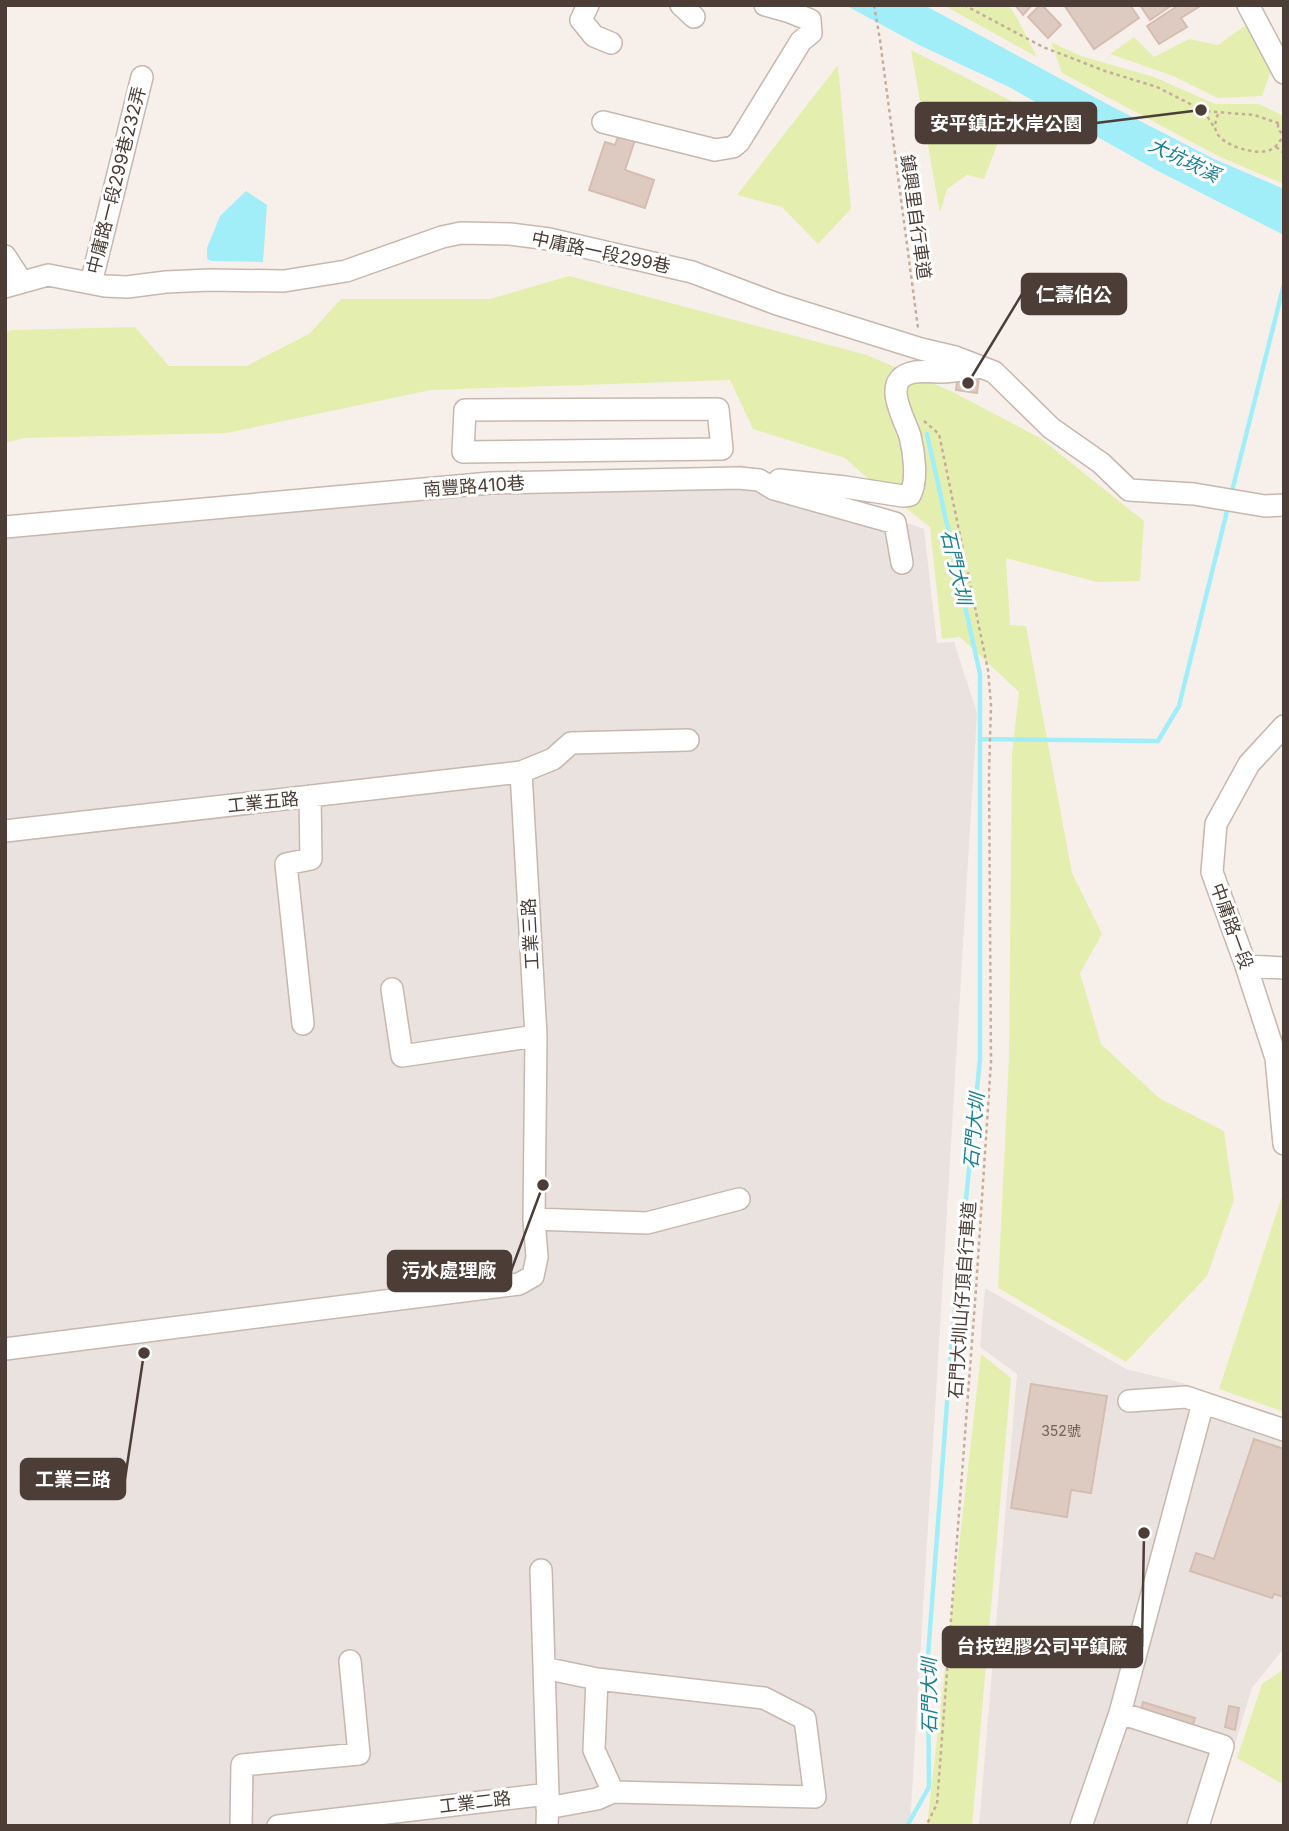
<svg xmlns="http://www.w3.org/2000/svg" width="1289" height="1831" font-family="Inter,'Noto Sans TC',sans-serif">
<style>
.industrial{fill:#eae2df}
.green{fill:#e4efaf}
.water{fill:#a1eef9}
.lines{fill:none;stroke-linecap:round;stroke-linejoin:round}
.stream{stroke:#a1eef9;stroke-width:4.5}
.building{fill:#ddcac1;stroke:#d6bdb1;stroke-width:2}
.minor-casing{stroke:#c7b7ae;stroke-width:24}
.path{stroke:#c7ab9b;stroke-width:2.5;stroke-dasharray:3.5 3.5;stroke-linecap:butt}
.minor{stroke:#fff;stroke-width:21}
.labels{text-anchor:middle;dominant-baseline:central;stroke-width:6;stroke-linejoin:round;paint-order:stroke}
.number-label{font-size:14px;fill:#70615a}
.street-label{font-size:18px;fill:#4c3e37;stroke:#fff}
.water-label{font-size:19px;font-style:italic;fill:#1d8090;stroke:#fff}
.leader{fill:none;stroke:#4c3e37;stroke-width:2.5}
.callout-dot{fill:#4c3e37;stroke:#fff;stroke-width:2.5}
.callout{fill:#4c3e37;stroke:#4c3e37;stroke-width:2.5}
.callout-label{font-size:19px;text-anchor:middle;font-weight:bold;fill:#fff}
</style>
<rect width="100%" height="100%" fill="#f7f0ea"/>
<path class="industrial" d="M 742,465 L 924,529 L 937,643 L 954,642 L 977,713 L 910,1826 L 5,1826 L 5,526 L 447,481 Z
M 985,1288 L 1126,1369 L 1183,1383 L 1284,1418 L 1284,1648 L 1252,1688 L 1210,1826 L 979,1826 L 1017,1374 L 980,1347 Z"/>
<path class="green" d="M 943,5 L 1008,5 L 1016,16 L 1037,57 Z
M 1247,24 L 1272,68 L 1262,96 L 1218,98 L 1173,76 L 1110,54 L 1134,37 L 1154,57 L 1189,39 L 1218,45 Z
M 1051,42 L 1081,56 L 1154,77 L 1215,104 L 1259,104 L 1284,116 L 1284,184 L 1222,158 L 1062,73 Z
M 911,50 L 1055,123 L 1047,142 L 1007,119 L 984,179 L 967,175 L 947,189 L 940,213 Z
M 838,65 L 851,209 L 818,244 L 782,207 L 737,195 Z
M 569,276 L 867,355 L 953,392 L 1040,438 L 1144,521 L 1140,581 L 1097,582 L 1006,558 L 1010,625 L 1026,626 L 1072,873 L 1102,934 L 1080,973 L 1101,1044 L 1159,1098 L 1224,1131 L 1234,1200 L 1207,1276 L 1126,1362 L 998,1288 L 1009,1058 L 1012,754 L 1019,692 L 960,637 L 942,639 L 930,527 L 865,476 L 845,458 L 753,429 L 730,380 L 431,390 L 227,433 L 24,438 L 5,443 L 5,333 L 11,330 L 135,327 L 169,366 L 246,366 L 309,334 L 341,299 L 490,299 Z
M 1284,1190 L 1284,1412 L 1219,1389 Z
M 981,1354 L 1011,1378 L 972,1826 L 927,1826 Z
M 1284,1669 L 1284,1785 L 1237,1758 L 1262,1684 Z"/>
<path class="water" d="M 845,5 L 924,5 L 1109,105 L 1214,159 L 1284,189 L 1284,235 L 1156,170 L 1009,87 L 919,45 Z
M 246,191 L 267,205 L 263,262 L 211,261 L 207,259 L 207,248 L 220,216 Z"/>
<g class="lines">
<path class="stream" d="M 1231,495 L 1284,284
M 981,739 L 1158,741 L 1179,706 L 1228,507
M 907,1826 L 929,1787 L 928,1656 L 951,1350 L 980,1059 L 980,674 L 927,434"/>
</g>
<path class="building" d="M 1015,5 L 1032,5 L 1023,15 Z
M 1040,5 L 1042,5 L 1061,25 L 1048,38 L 1028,17 Z
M 1064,5 L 1130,5 L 1139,18 L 1094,49 Z
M 1140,5 L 1172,5 L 1150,20 Z
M 1179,5 L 1202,5 L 1181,18 L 1187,27 L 1159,44 L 1147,26 Z
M 620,132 L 636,137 L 625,170 L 654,180 L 645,208 L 589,190 L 605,142 L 615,145 Z
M 958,373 L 979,376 L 977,393 L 956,390 Z
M 1031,1384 L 1107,1396 L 1091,1493 L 1071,1490 L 1067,1517 L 1011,1508 Z
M 1254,1439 L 1284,1449 L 1284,1597 L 1274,1594 L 1272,1598 L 1190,1571 L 1196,1553 L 1214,1559 Z
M 1143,1702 L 1195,1718 L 1192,1729 L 1140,1714 Z
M 1229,1706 L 1239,1708 L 1235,1730 L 1225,1727 Z"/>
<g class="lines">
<defs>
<path id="minor" d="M 588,5 L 581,20 L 594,36 L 611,43
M 681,5 L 694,17
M 1248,5 L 1284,73
M 603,122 L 715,150 L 733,147 L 739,142 L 801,41 L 811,33 L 810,20 L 790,12 L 765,5
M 5,256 L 22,282
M 91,283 L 142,77
M 5,287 L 48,275 L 105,286 L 127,287 L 166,282 L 209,280 L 284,281 L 346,271 L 442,237 L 461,233 L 510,234 L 549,239 L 692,272 L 777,304 L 921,349 L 955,357 L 994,372 L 1051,428 L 1101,463 L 1129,490 L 1194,494 L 1265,506 L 1284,505
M 718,409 L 722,449 L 463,452 L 465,410 Z
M 779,480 L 845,487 L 903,496 L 910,495 C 918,481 914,452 910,436 C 904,417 879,378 915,372 C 923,371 933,372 942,372 C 955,372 967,369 980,367
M 5,527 L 490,483 L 739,478 L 759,480 L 774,489 L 895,523 L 902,563
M 1284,726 L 1249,764 L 1216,824 L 1212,872 L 1246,966 L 1276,1058 L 1284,1144
M 5,831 L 521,772 L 553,759 L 571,743 L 688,740
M 1246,966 L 1284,968
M 392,989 L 402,1056 L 536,1036
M 303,1024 L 286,864 L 311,859 L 310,796
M 534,1219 L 647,1223 L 739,1199
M 5,1349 L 519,1284 L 533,1276 L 537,1257 L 534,1219 L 536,1036 L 521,772
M 1129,1401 L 1186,1397 L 1284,1430
M 541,1570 L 548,1794 L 547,1826
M 544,1668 L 597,1679 L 594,1750 L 613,1792 L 597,1799 L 547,1808
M 597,1679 L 764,1698 L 805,1719 L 815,1797 L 613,1792
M 1120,1713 L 1223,1746 L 1198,1826
M 241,1826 L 242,1765 L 359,1754 L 350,1661
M 278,1826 L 548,1794
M 1081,1826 L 1120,1713 L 1203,1403"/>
</defs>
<use href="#minor" class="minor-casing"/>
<path class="path" d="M 874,5 L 880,40 L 918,328
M 964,5 L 1043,47 L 1105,71 L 1157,87 L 1204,111 L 1254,115 L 1284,125
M 1204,111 L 1215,129
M 1218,114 C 1216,120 1214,126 1216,131 C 1221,146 1259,157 1272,149 C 1277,146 1280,141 1283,136
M 1278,124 L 1278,129 L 1284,136
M 1276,147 L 1284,153
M 924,421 L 939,434 L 988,670 L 991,705 L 989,773 L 991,1062 L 976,1289 L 937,1804 L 926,1826"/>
<use href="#minor" class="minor"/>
</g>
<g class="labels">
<g class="number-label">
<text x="1061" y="1430">352號</text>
</g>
<g class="street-label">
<text transform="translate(116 180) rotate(-76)">中庸路一段299巷232弄</text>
<text transform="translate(916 217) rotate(82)">鎮興里自行車道</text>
<text transform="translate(601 252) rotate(12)">中庸路一段299巷</text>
<text transform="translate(474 486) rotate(-4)">南豐路410巷</text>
<text transform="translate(263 802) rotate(-6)">工業五路</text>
<text transform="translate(1232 926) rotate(70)">中庸路一段</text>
<text transform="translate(530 934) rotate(-93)">工業三路</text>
<text transform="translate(962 1300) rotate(-86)">石門大圳山仔頂自行車道</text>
<text transform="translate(475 1802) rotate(-7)">工業二路</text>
</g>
<g class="water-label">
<text transform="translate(1184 160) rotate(26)">大坑崁溪</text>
<text transform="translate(956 567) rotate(77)">石門大圳</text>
<text transform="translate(974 1131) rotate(-85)">石門大圳</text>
<text transform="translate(929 1696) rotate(-90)">石門大圳</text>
</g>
</g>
<path class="leader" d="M1201 110L1096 123M968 383L1022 294M543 1185L511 1271M144 1353L125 1479M1144 1533L1142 1647"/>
<g class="callout-dot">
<circle cx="1201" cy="110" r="7"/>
<circle cx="968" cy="383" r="7"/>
<circle cx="543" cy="1185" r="7"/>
<circle cx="144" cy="1353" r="7"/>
<circle cx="1144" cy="1533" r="7"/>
</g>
<g class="callout">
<rect x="916" y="103" width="180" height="40" rx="7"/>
<rect x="1022" y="274" width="104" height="40" rx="7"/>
<rect x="388" y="1251" width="123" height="40" rx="7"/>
<rect x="21" y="1459" width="104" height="40" rx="7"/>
<rect x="943" y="1627" width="199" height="40" rx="7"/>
</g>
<g class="callout-label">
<text x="1006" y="130">安平鎮庄水岸公園</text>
<text x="1074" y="301">仁壽伯公</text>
<text x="449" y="1277">污水處理廠</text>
<text x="73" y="1486">工業三路</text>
<text x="1042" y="1653">台技塑膠公司平鎮廠</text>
</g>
<rect width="1289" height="1831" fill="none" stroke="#4c3e37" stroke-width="14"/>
</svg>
